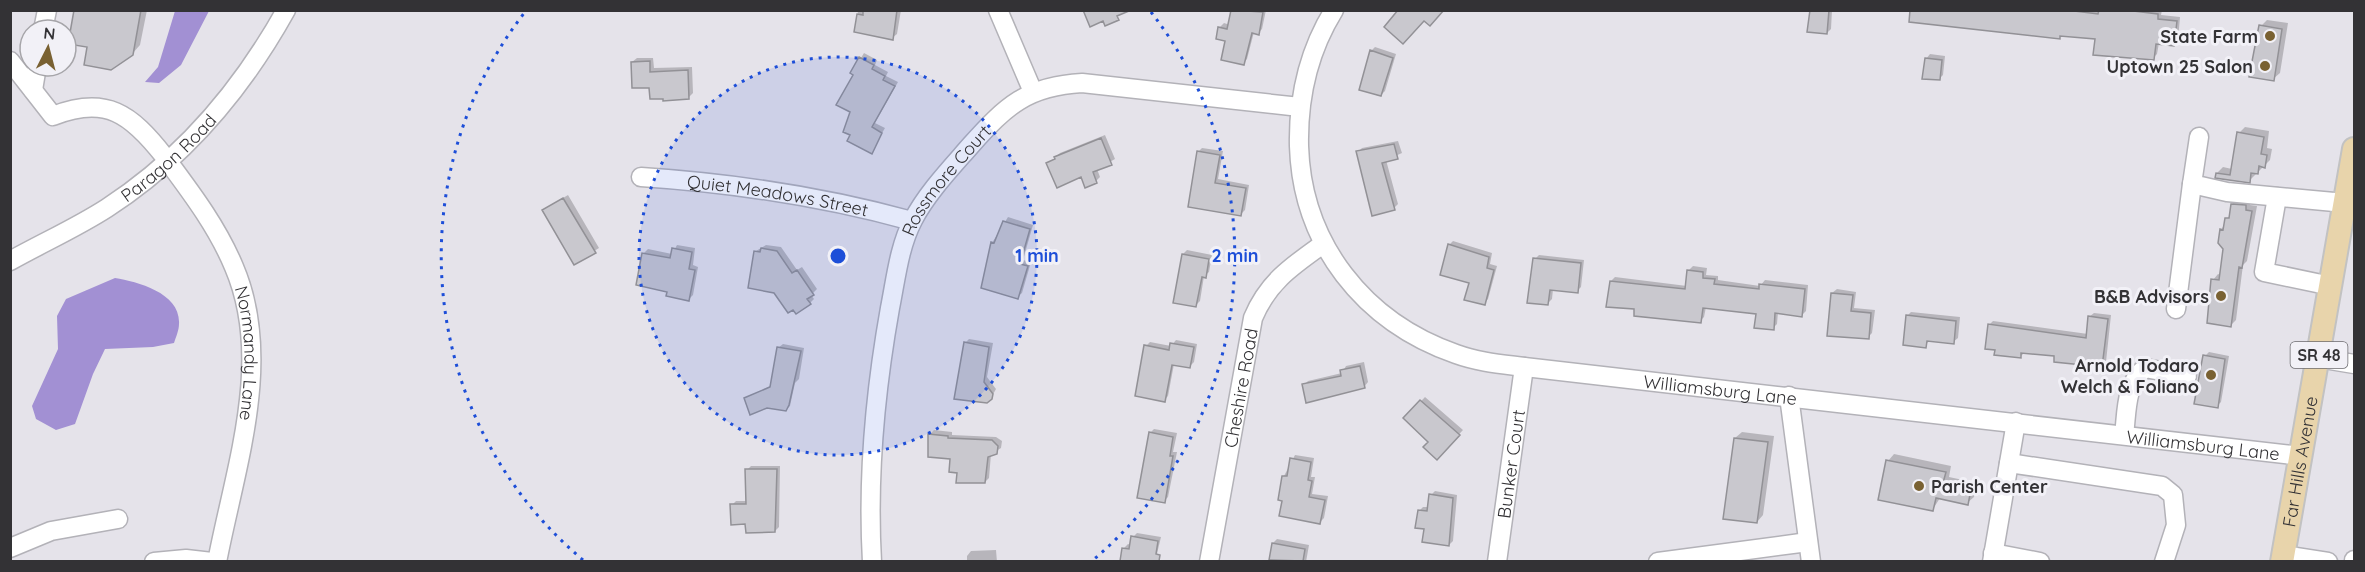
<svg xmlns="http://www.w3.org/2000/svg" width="2365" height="572" viewBox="0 0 2365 572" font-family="Quicksand,sans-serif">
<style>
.water{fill:#a290d3}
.shadow{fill:#0003}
.building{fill:#c9c8ce;stroke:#929196;stroke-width:1.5}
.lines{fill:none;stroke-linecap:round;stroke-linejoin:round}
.minor-casing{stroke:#b3b2b8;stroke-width:21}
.major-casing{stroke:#c2c2c2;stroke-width:26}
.minor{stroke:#fff;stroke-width:18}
.major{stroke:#e8d4ab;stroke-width:22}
.ring{fill:none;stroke:#1d4ed8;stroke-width:3;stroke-dasharray:3 6}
.poi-dot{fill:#796132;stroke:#f2f1f7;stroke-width:2}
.labels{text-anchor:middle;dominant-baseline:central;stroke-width:6;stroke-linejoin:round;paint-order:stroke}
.shield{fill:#f2f1f7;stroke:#6c6b6f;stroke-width:1.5}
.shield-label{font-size:16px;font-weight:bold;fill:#333235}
.poi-label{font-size:18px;font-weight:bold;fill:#333235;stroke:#f2f1f7;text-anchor:end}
.street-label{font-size:18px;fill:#333235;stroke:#f2f1f7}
.centre{fill:#1d4ed8;stroke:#f2f1f7;stroke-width:3}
.ring-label{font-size:18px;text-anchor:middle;font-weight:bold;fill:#1d4ed8;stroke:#f2f1f7;stroke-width:6;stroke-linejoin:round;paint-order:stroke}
</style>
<rect width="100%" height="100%" fill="#e5e3ea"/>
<path class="water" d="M175,11H209L181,65L159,83L145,82L158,67Z
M115,278C138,282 181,293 179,324C179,330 176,337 174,343L153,347L105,349L93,374L75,424L56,430L36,419L32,406L58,349L57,316L66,299Z"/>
<path class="shadow" d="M75,10H147L140,45L132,54Z
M858,10H901L897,34L892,38L856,31Z
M1232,10H1266L1262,29L1258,33L1254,32L1247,59L1243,63L1227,40L1218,38L1220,27L1224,23L1230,25Z
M1811,10H1832L1831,29L1827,33Z
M1911,10H2162L2161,15L2180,17L2178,40L2174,44L2159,43L2157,54L2153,58L2097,38L2063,34L2059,38Z
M2267,20L2288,23L2280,73L2273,79L2261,26Z
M1375,47L1396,54L1385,91L1381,95L1371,51Z
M864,53L877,60L875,65L888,72L886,76L898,82L875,123L885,128L871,152L852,134L855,74L852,73Z
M1930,54L1945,56L1943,75L1939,79L1926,59Z
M637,58H653L654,68L692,67L693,93L689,97L651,86L632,62Z
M2245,127L2269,131L2267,148L2272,149L2270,160L2249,181L2217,173L2223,167L2232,169L2239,133Z
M1105,135L1115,159L1097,169L1100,177L1096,181L1048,164L1060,153Z
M1398,141L1402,153L1386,160L1398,204L1394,208L1358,152L1362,148Z
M1202,148L1223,151L1218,179L1249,185L1245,210L1241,214L1190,205L1198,152Z
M568,195L599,248L575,263L543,210Z
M2238,199L2251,200L2250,205L2257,206L2247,261L2243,265L2236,320L2231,325L2213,280L2218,274L2221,275L2225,249L2221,230L2231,214L2232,204Z
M1008,217L1033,225L1023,260L1031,262L1022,293L1017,297L992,243Z
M1453,241L1492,253L1490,264L1497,266L1488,299L1484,303L1449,245Z
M677,245L695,248L693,265L698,267L693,295L689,299L668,290L644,253L648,249L672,254Z
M766,245L781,247L797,270L802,267L817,289L811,295L814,299L810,303L756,251Z
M1187,250L1212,255L1209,272L1204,276L1200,301L1196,305L1183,254Z
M1539,255L1584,260L1581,287L1577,291L1553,289L1552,299L1548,303L1535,259Z
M1693,266L1707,268L1706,275L1718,276V280L1760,286L1765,280L1808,285L1806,311L1802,315L1778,312L1777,324L1773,328L1757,312L1706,307L1704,317L1700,321L1636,308L1611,281L1615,277L1687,286L1689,270Z
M1837,289L1856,292L1854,308L1875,310L1872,333L1868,337L1832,293Z
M1911,312L1960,317L1958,338L1953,342L1930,339L1925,346L1907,316Z
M2094,313L2111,315L2106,362L2102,366L2056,355L2025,352L2020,357L1996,349L1989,325L1993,321L2088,334L2089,317Z
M969,339L993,343L987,377L996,389L991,398L965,343Z
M1176,340L1197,344L1194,362L1190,366L1174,364L1168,396L1164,400L1146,346L1150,342L1171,346Z
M783,344L804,348L799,379L795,383L790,406L786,410L746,398L772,385L778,348Z
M2209,352L2229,356L2221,402L2217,406L2205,356Z
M1364,362L1368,382L1364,387L1307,401L1304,385L1308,381L1342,373L1346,366Z
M1425,397L1463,430L1437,458L1430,442L1405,418Z
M1154,429L1177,433L1173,452H1177L1168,497L1164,501L1150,433Z
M934,430L952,432V435L996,437L1002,441L1001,448L991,454L989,478L985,482L959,472L952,458L930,434Z
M1742,432L1774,436L1763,515L1757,522L1735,438Z
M1894,454L1951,466L1949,477L1977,483L1974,497L1967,503L1940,498L1933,509L1888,461Z
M1295,455L1314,458L1311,477H1315L1312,494L1328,496L1324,518L1320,522L1284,500V476Z
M751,466H780L779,527L775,531L746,523L732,505L736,501H747V470Z
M1435,491L1457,495L1453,541L1449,545L1426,528L1419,511L1423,507H1429L1431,495Z
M1137,533L1161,537L1155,562H1121L1123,549L1128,544L1131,545L1133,537Z
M1277,539L1309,545L1306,562H1270L1273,543Z
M996,550L997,562H967V556L971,551Z"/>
<path class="building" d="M74,10H141L133,55L111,70L84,65L87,47L68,44Z
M863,10H897L893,40L854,32L857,14L863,15Z
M1083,10H1129V11L1117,16L1119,20L1105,26L1103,21L1090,27Z
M1231,10L1263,12L1259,35L1252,33L1244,65L1221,60L1225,41L1216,39L1218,27L1227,29Z
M1398,10H1444L1430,26L1424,21L1403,44L1384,27Z
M1810,10H1829L1827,34L1807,32Z
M1910,10H2066L2098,14L2099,10H2125L2158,14V19L2177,21L2174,46L2156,44L2154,60L2093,55L2095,39L2060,36V39L1909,22Z
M2259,25L2282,29L2274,81L2249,77Z
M1370,50L1393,58L1381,96L1359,90Z
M859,57L874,65L872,69L885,76L883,80L895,86L872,127L882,133L872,154L847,141L850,135L843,132L850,112L836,105L853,75L850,73Z
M1925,58L1942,60L1940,80L1922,79Z
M650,61V72L688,70L689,99L663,101V99H650L649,88H632L631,62Z
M2237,132L2264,137L2261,154L2267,155L2265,168L2259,166L2258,174L2251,173L2250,183L2215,178L2216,173L2230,175Z
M1101,138L1112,165L1093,172L1097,183L1085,188L1081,177L1057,188L1046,163L1055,159L1054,157Z
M1394,144L1398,159L1382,163L1395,210L1372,216L1356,151Z
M1197,151L1220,155L1215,183L1246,188L1241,216L1188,207Z
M563,198L596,253L574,265L542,210Z
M2231,204L2246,205V210L2252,211L2242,268L2239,267L2231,327L2207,323L2211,279L2219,280L2223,249L2218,243L2220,229L2223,230L2225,218H2229Z
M1003,221L1030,229L1020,264L1028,266L1018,299L981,288L991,242L994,243Z
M1448,244L1489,257L1487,268L1494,270L1485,305L1464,300L1469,283L1440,275Z
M672,248L692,252L689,269L695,270L689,301L666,296L667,292L636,285L642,253L670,258Z
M761,248L777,251L792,273L797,270L814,295L807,299L811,304L796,314L793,310L788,313L774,293L748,288L754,251L760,252Z
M1182,254L1209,259L1206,278L1202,277L1196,307L1173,303Z
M1533,258L1581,263L1578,293L1550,290L1548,305L1527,303Z
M1687,270L1703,272V278L1715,279L1714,284L1759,289V284L1805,289L1802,317L1775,313L1774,330L1754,328L1756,314L1703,308L1701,323L1634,316V309L1606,307L1610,281L1685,289Z
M1831,293L1853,295L1851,311L1871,313L1869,339L1827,336Z
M1906,315L1956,321L1954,344L1927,341L1926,348L1903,345Z
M2088,316L2108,319L2102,367L2054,362V356L2021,353V358L1994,355L1995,350L1985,349L1988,324L2086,338Z
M964,342L989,347L984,382L993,394L992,399L987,403L954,399Z
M1170,343L1194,347L1190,368L1172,365L1165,402L1135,396L1144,345L1169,350Z
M777,347L801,351L789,405L786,411L767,408L750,415L744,398L770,387Z
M2203,355L2225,359L2218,408L2194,404Z
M1360,366L1365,388L1306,403L1302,384L1341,376L1340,370Z
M1420,400L1460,435L1437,460L1423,447L1428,442L1403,418Z
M1149,432L1173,437L1170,456H1173L1165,503L1137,498Z
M928,434L948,436V438L992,440L998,446L997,454L988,457L985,483H956L957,473L949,472L950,459L928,457Z
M1734,438L1768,442L1757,523L1723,519Z
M1290,458L1311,462L1308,480L1312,481L1309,497L1325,500L1320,524L1279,516L1282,501L1278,500L1282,476H1287Z
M1886,460L1946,472L1943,483L1971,489L1968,505L1936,498L1933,511L1878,500Z
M745,469H777L775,532L746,533L745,524L731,525L730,504H746Z
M1429,494L1453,498L1449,546L1422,542L1424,529L1415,528L1418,510L1427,511Z
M1131,536L1158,541L1156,554L1160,555L1159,561H1120L1122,548L1129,549Z
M1272,543L1305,549L1303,561L1269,560Z"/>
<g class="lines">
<defs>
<g id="minor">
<path d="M998,10L1033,92"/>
<path id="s1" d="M1334,10C1308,52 1298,98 1299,146C1302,244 1364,322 1456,354C1478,362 1501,364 1524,367L2301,456"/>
<path d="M43,30L47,10"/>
<path id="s2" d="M10,61L53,116C106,95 131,114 164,156C190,191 217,226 234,267C274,360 235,468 217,562"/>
<path d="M33,90L37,66"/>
<path d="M2199,137L2192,184L2227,192L2345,203"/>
<path id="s3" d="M641,177C732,183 825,197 912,221"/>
<path d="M2277,197L2264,272L2331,286"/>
<path id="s4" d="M10,261C42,243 76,228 107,208C184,158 241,91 286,10"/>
<path d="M2176,309L2192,184"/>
<path d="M2318,358L2354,364"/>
<path d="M1789,396L1811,562"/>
<path d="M2124,435C2127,412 2125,384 2145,368L2187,376"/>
<path d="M2009,463L2162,486L2173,495L2176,525L2164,562"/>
<path d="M10,548L51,531L118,519"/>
<path d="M1993,553L2040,562"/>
<path d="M2283,555L2328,562"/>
<path d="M154,562L186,559L212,562"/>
<path id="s5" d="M872,562C867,476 875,392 890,308C896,278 899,247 913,220C927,193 951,168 971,145C1006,106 1027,86 1082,83L1300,107"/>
<path id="s6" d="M1209,562L1253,318C1268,282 1292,266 1323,244"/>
<path id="s7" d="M1497,562L1524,367"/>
<path d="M1658,562L1808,542"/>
<path d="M1992,562L2016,422"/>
<path d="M2354,562V560"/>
</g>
<g id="major">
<path id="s8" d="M2282,562L2354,149"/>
</g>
</defs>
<use href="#minor" class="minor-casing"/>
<use href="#major" class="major-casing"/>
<use href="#minor" class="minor"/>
<use href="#major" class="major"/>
</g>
<circle cx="838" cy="256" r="199" fill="#1d4ed8" fill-opacity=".12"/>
<g class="ring">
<circle cx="838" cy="256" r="199"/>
<path d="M583 560A397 397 0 0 1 525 12M1151 12A397 397 0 0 1 1093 560"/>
</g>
<g class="poi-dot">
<circle cx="2270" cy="36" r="6"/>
<circle cx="2265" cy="66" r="6"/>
<circle cx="2221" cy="296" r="6"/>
<circle cx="2211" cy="375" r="6"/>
<circle cx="1919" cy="486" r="6"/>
</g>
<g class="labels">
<rect class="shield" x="2290.5" y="342" width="57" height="26" rx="4.5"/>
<g class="shield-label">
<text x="2319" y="355">SR 48</text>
</g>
<g class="poi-label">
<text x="2258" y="36">State Farm</text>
<text x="2253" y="66">Uptown 25 Salon</text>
<text x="2209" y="296">B&amp;B Advisors</text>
<text x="2199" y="365">Arnold Todaro<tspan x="2199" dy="21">Welch &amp; Foliano</tspan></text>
<text x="1931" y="486" text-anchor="start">Parish Center</text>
</g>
<g class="street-label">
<text stroke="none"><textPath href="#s4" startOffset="190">Paragon Road</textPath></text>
<text stroke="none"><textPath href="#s5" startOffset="398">Rossmore Court</textPath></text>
<text stroke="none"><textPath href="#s3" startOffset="138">Quiet Meadows Street</textPath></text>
<text stroke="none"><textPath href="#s2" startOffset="420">Normandy Lane</textPath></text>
<text stroke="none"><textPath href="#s6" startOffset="177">Cheshire Road</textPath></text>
<text stroke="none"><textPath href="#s1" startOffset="687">Williamsburg Lane</textPath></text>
<text stroke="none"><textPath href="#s1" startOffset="1173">Williamsburg Lane</textPath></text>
<text stroke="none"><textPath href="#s8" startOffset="102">Far Hills Avenue</textPath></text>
<text stroke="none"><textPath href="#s7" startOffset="99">Bunker Court</textPath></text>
</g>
</g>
<circle cx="838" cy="256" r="9" class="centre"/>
<g class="ring-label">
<text x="1037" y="262">1 min</text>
<text x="1235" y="262">2 min</text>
</g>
<rect width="2365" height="572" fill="none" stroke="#333235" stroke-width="24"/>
<g transform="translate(48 48) rotate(6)"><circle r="28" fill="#f2f1f7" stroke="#a6a5a9" stroke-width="1.5"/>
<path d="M0-4.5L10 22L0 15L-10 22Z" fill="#796132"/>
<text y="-9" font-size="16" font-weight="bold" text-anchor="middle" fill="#333235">N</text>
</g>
</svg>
